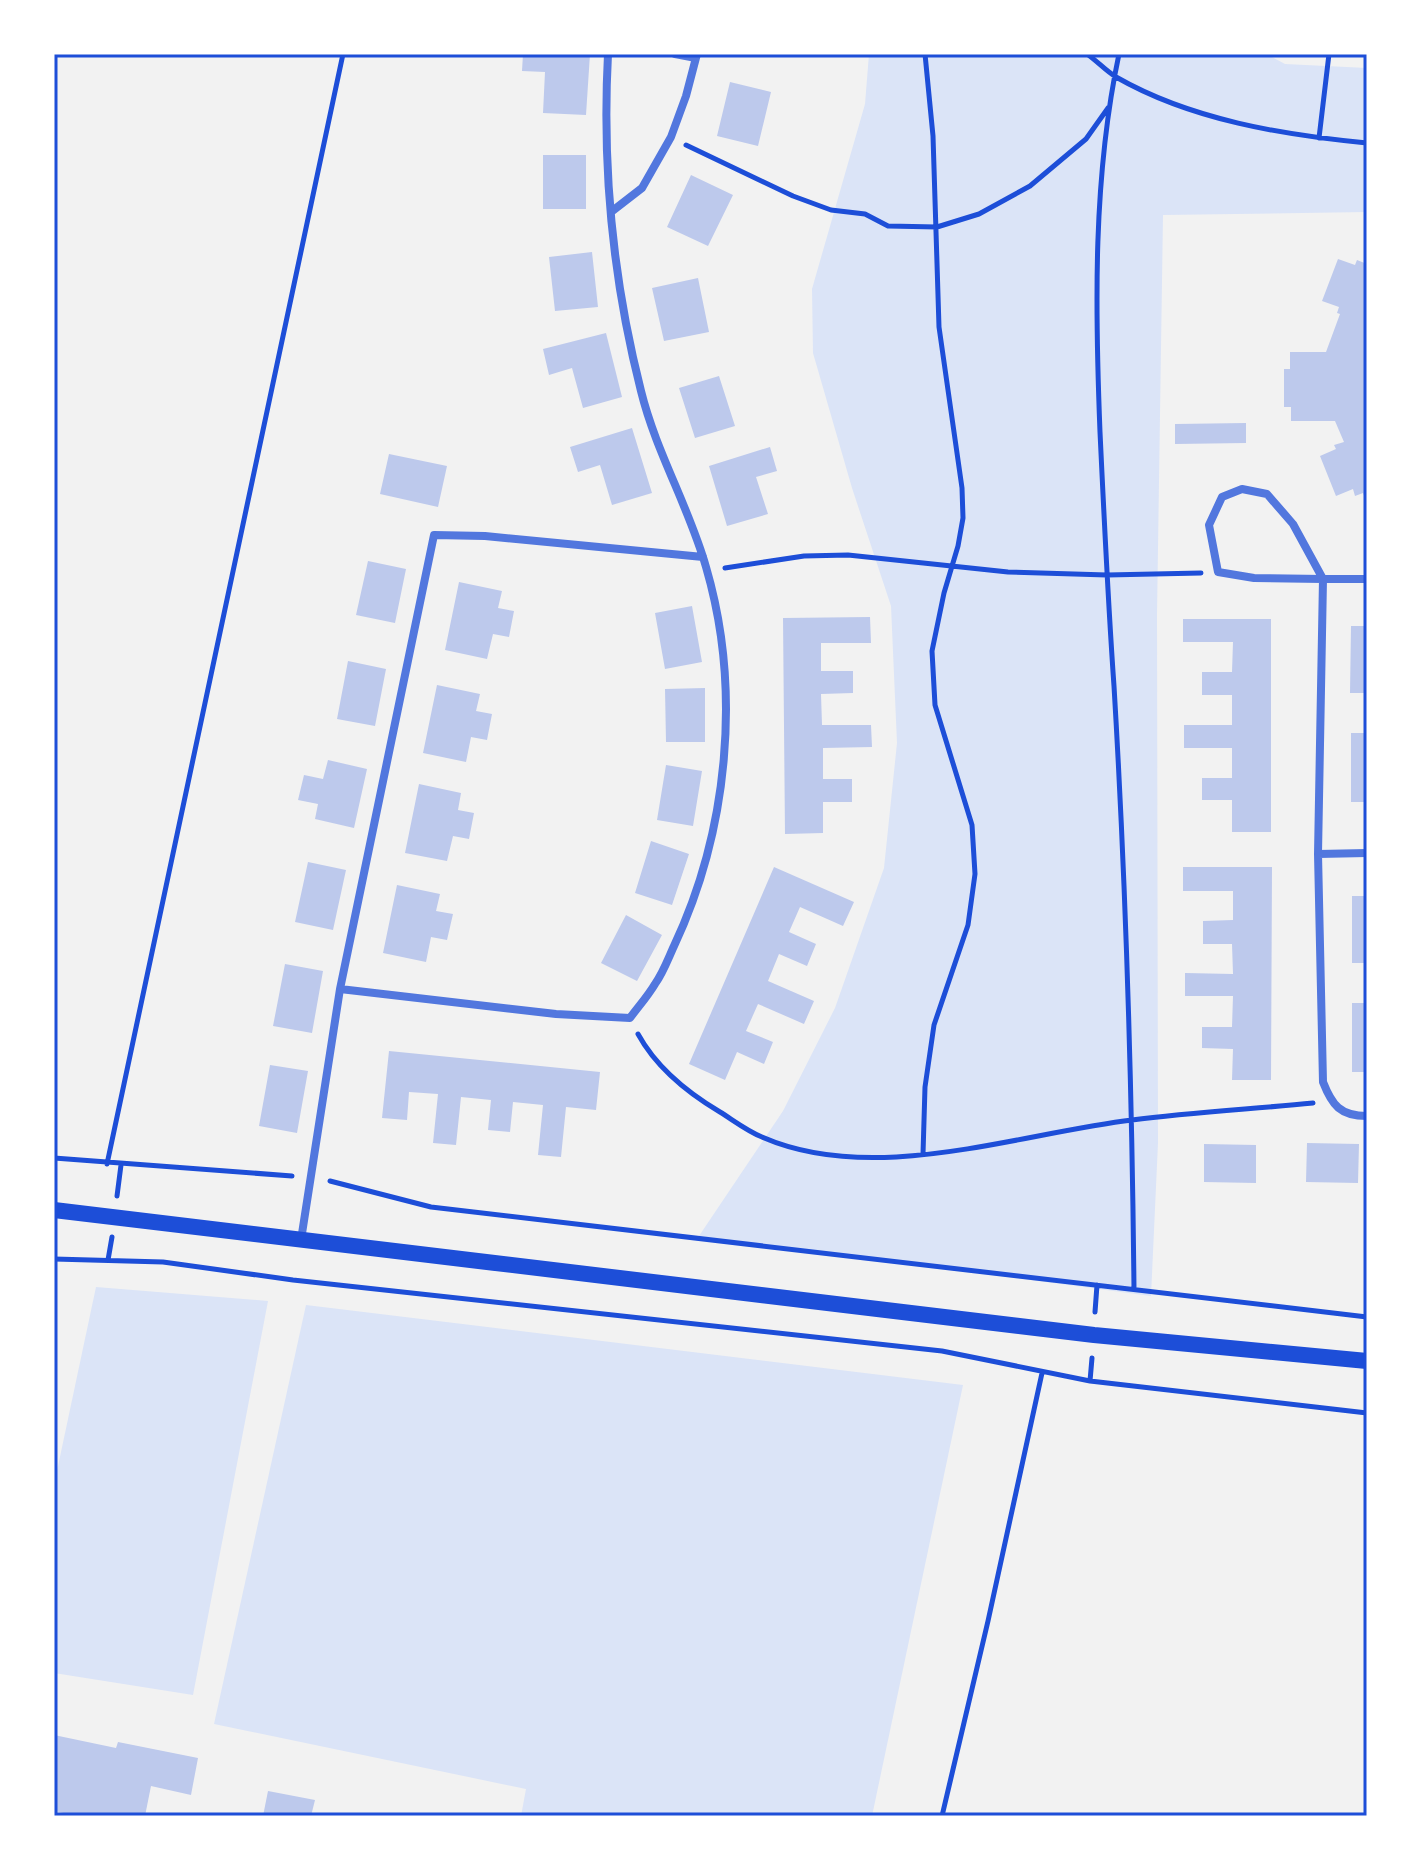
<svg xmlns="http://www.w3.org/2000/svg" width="1421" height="1870" viewBox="0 0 1421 1870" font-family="'Source Serif 4',serif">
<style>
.green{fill:#dbe4f7}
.building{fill:#bdc9ec}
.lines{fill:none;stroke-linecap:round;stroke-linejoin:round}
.path{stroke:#1d4ed8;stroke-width:5}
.minor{stroke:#5277de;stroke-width:8}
.secondary{stroke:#1d4ed8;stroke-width:16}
.neatline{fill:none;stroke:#1d4ed8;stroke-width:3}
</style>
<rect width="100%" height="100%" fill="#f2f2f2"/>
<path class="green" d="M869,54H1266L1285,64L1367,68V212L1163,215L1157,615L1158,1143L1151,1296L699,1236L783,1111L835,1008L884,868L897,743L891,606L852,488L813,353L812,289L865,104Z
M96,1287L268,1301L193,1695L54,1673V1485Z
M306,1305L963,1385L872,1816H521L526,1789L214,1724Z"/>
<path class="building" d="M523,54H590L586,115L543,113L545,72L522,71Z
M730,82L771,92L758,146L717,136Z
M543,155H586V209H543Z
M691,175L733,195L708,246L667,227Z
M592,252L598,307L555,311L549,257Z
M1338,259L1355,265L1357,260L1367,264V504L1363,493L1355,496L1353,489L1336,496L1320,456L1336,449L1334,445L1344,442L1335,421H1291V407H1284V369H1290V352H1326L1340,314L1337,313L1339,307L1322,301Z
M698,278L709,332L664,341L652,288Z
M606,333L622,397L583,408L572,368L549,375L543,349Z
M719,376L735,426L695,438L679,388Z
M1246,423V443L1175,444V424Z
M632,428L652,493L612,505L600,465L578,472L570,447Z
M770,447L777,471L756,477L768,514L727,526L709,466Z
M389,454L447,466L438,507L380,494Z
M368,561L406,569L395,623L356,615Z
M459,582L502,591L498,608L514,611L509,637L493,634L487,659L445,650Z
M692,606L702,662L665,669L655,613Z
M870,617L871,643H821V671H853V693L821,694L822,725H871L872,747L823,748V779H852V802H823V833L785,834L783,618Z
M1183,619H1271V832H1232V800H1202V778H1232V748H1184V725H1232V695H1202V672H1232L1233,642H1183Z
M1351,626H1367V693H1350Z
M348,661L386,669L375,726L337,719Z
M437,685L480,694L476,711L492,714L487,740L471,737L466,762L423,753Z
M705,688V742H666L665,689Z
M1351,733H1367V802H1351Z
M328,760L367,769L354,828L315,819L318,804L298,800L304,775L323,779Z
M666,765L702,771L693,826L657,820Z
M419,784L461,793L458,810L474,813L469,839L453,836L447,861L405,853Z
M651,841L689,854L672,905L635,893Z
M308,862L346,870L333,930L295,922Z
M774,867L854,902L843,926L800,907L789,932L816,944L807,966L779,954L768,981L814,1001L804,1024L758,1004L746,1031L773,1042L764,1064L737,1052L725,1080L689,1064Z
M1183,867H1272L1271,1080H1232L1233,1049L1202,1048V1027H1232L1233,996H1185V973L1233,974L1232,944H1203V921L1233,920V891H1183Z
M397,885L440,894L436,911L453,914L447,940L431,937L426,962L383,953Z
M1352,896H1367V963H1352Z
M626,915L662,935L637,981L601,963Z
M285,964L323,971L312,1033L273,1026Z
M1352,1003H1367V1072H1352Z
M389,1051L600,1072L596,1110L566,1107L561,1157L538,1155L543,1105L513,1102L510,1132L488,1130L491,1100L461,1097L456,1145L433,1143L438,1094L409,1092L407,1120L382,1118Z
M270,1065L308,1071L297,1133L259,1126Z
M1307,1143L1359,1144L1358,1183L1306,1182Z
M1204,1144L1256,1145V1183L1204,1182Z
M54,1735L116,1748L118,1742L198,1758L191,1795L151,1786L145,1816H78L54,1811Z
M268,1791L315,1800L311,1816H263Z"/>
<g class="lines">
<path class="path" d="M1087,54C1097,61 1106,71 1116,77C1191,120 1283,135 1367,143
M1119,54C1093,177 1095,306 1100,432C1104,517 1108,602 1114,686C1126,887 1132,1088 1134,1289
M1319,138L1329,54
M686,145L793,196L831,210L865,214L888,226L937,227L979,214L1030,186L1086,139L1108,108
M725,568L804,556L848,555L1008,572L1107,575L1201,573
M638,1034C656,1067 688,1093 720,1112C733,1120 747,1131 762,1137C874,1186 1016,1134 1132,1120C1192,1112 1253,1109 1313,1103
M923,1154L925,1087L934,1025L968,925L975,874L972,825L935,705L932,651L944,593L958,546L963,518L962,488L939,327L933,136L925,54
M54,1158L292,1176
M107,1164L343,54
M330,1181L431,1207L1367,1317
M117,1196L121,1165
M54,1259L163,1262L293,1280L942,1351L1090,1381L1367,1413
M108,1260L112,1237
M1095,1312L1097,1285
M1090,1381L1092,1358
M942,1816L988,1621L1042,1373"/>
<path class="minor" d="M675,54L696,58
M611,212L642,188L671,137L686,96L697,54
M1242,489L1267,494L1293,524L1323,579L1254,578L1218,572L1209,525L1222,497Z
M1367,579H1323L1318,854L1323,1082C1332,1105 1340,1116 1367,1116
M1318,854L1367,853
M340,989L556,1014L630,1018C638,1007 648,996 655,984C663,973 668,959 674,946C728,831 742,690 706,567C689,507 656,452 641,391C613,281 602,167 608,54
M301,1240L340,989L434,535L485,536L703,557"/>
<path class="secondary" d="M54,1210L1094,1335L1367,1361"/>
</g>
<rect width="1421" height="1870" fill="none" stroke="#ffffff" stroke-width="112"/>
<rect x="56" y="56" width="1309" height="1758" class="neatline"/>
</svg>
